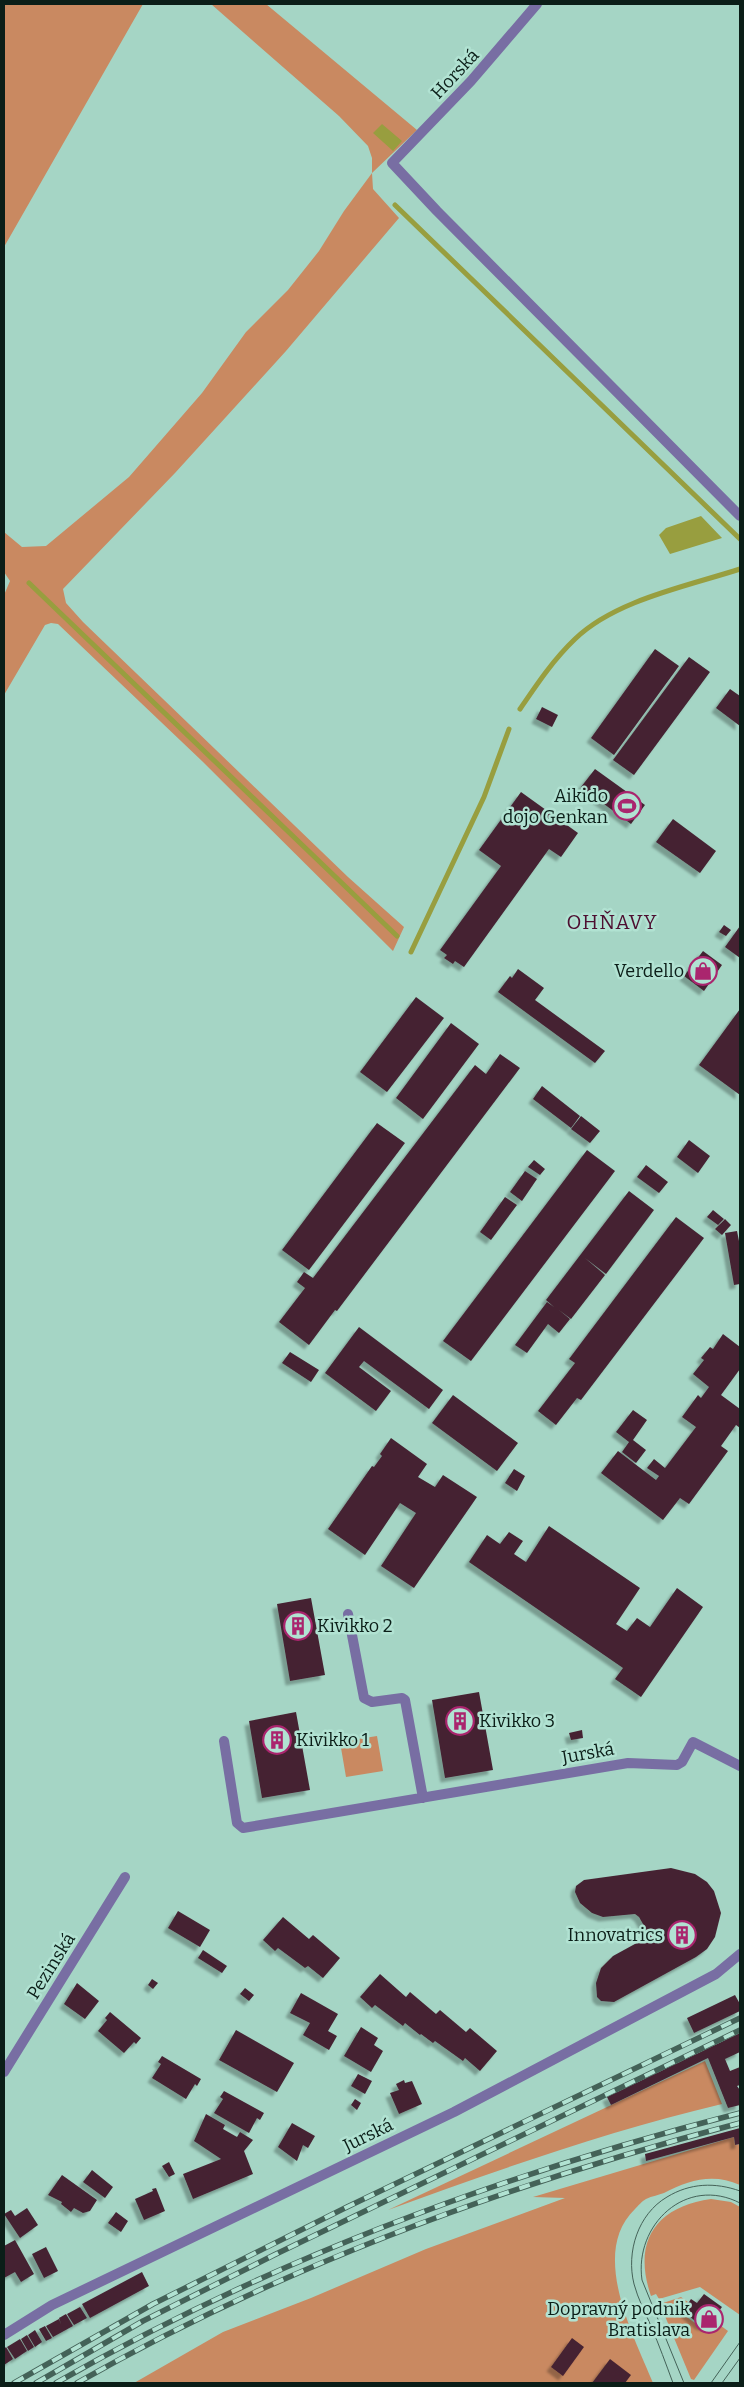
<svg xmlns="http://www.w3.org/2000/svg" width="744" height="2387" viewBox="0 0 744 2387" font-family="Bitter,serif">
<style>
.green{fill:#c98961}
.water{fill:#989e3f}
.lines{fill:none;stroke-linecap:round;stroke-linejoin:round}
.stream{stroke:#989e3f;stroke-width:5}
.building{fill:#452332;filter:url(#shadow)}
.minor{stroke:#786ea3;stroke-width:10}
.tram{stroke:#446258;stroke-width:1}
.rail-casing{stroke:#446258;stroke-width:5.5}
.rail{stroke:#b1e2d2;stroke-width:4;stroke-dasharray:11;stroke-linecap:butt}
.labels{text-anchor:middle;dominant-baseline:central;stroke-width:5;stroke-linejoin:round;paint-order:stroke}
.street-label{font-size:18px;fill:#0b1e18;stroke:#b1e2d2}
.poi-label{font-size:18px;fill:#0b1e18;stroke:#b1e2d2;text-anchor:end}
.quarter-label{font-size:20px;letter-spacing:1px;fill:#4d0e30;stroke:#b1e2d2}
</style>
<defs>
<filter id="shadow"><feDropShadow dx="-4.5" dy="4.5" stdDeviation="1" flood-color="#0004"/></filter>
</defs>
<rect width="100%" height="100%" fill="#a5d5c5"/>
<path class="green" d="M4,4H143L4,247Z
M211,4H266L417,130L372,173L373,189L399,218L286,351L175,473L63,589L66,603L83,622L348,877L404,927L393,951L202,761L58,624L51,623L45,625L4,695V595L10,581L4,572V532L22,547L46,546L129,477L202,393L246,332L288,290L319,251L344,211L372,173V158L368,146L339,116Z
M377,1736L383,1771L346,1777L340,1742Z
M705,2061L722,2104C608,2131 498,2170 388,2210Z
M734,2137L735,2145L740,2144V2185C713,2173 689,2180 664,2193C659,2195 652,2196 646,2199C642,2201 638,2206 635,2209C589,2253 634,2336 653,2383H134L223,2332L311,2298L426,2249L565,2198L533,2197Z
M711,2199L731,2202L740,2207V2315L700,2287L659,2299L656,2294L651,2296C632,2241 656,2207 711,2199Z
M681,2297L688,2302L680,2312L699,2326L708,2329L717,2323L728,2331L694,2380L691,2379L660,2304Z"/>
<path class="water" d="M382,124L402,141L393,151L373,133Z
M701,516L722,538L670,554L659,535L666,528Z"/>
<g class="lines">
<path class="stream" d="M395,205L740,539
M29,583L397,936
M520,709C537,684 553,660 575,639C615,600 688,586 740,569
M411,952L484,797L509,729"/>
</g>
<path class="building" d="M655,649L679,666L614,755L591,738Z
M689,657L710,672L634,775L613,760Z
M730,689L740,696V726L716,708Z
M542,707L558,715L552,727L536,719Z
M595,769L645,805L631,824L581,787Z
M521,792L578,833L561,857L549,849L464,967L455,961L453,964L444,958L447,955L440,950L501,866L479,850Z
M673,819L716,851L700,873L656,842Z
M724,925L731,930L726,936L719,932Z
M740,926V958L725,947Z
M703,951L722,965L704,991L684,976Z
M518,969L544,988L535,1000L605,1051L595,1063L498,992L510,976L512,978Z
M416,997L444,1018L387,1092L360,1072Z
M740,1009V1095L699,1065Z
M451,1023L479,1044L423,1119L396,1098Z
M500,1054L520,1068L337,1311L335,1310L309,1345L279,1322L305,1288L297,1282L304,1272L313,1278L475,1065L486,1074Z
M542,1086L580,1116L571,1128L533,1099Z
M581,1116L600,1131L590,1143L571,1129Z
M377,1123L405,1143L309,1270L282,1250Z
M689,1140L710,1156L698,1173L677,1157Z
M587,1150L615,1171L471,1361L443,1341Z
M534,1160L545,1169L540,1175L528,1167Z
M646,1165L668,1182L659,1193L637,1177Z
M525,1171L537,1179L522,1201L510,1192Z
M629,1191L654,1210L606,1274L585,1258L605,1275L571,1319L559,1310L570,1319L559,1333L548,1324L527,1353L515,1345L547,1302L554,1307L546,1300Z
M505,1197L517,1205L491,1240L480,1232Z
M713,1210L724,1219L718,1225L707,1217Z
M676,1217L704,1238L581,1400L577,1398L556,1425L538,1411L575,1363L569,1359Z
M725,1219L731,1225L722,1235L715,1229Z
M737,1231L740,1246V1284L734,1285L725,1233Z
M359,1327L443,1390L429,1409L364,1361L359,1367L391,1391L376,1411L325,1373Z
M723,1334L740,1347V1369L721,1395L740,1409V1428L736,1425L721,1446L728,1451L689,1504L680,1498L663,1520L601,1473L618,1451L656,1480L659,1476L647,1468L654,1459L665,1468L696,1427L682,1417L698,1395L701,1398L709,1387L693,1374L704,1360L701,1358L710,1347L713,1349Z
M290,1352L319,1370L311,1382L282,1363Z
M453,1395L518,1443L497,1471L432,1423Z
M633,1410L647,1420L633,1440L646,1450L636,1463L622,1452L629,1442L616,1432Z
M391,1438L427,1464L418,1477L435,1487L443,1475L477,1497L414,1588L381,1566L416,1513L400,1503L365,1555L328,1529L372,1466L374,1467L382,1456L380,1454Z
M514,1469L525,1476L517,1491L505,1483Z
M549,1526L640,1588L616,1624L627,1631L637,1618L650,1627L677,1588L703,1607L641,1697L615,1679L623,1668L469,1562L487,1535L500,1544L509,1532L523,1541L514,1554L526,1562Z
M311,1598L325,1675L290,1681L277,1604Z
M479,1692L493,1770L445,1778L432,1700Z
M296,1712L310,1790L262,1798L249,1721Z
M582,1730L583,1738L571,1740L569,1733Z
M671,1868L695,1874L707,1882L714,1891L721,1913L715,1937L707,1949L696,1957L614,2002L601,2001L597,1997L596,1983L601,1968L613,1956L644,1939L647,1931L639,1917L635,1914L603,1917L592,1913L580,1903L575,1892L576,1886L584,1880Z
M178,1911L210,1930L200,1947L168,1928Z
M283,1917L309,1939L313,1935L340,1958L323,1978L308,1966L305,1968L278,1948L275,1951L263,1940Z
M203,1950L227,1966L222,1973L198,1958Z
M380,1974L406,1997L410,1992L436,2014L440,2010L466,2032L470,2028L497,2051L480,2071L465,2058L463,2061L435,2041L433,2043L421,2034L420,2035L405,2023L403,2026L375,2005L372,2008L360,1997Z
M152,1979L158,1983L153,1989L148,1985Z
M77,1983L99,2001L85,2019L64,2004Z
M245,1988L254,1995L249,2001L240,1994Z
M301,1993L338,2014L328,2031L337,2036L329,2050L303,2035L310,2023L290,2013Z
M735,1995L740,2004V2011L694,2033L687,2018Z
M110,2012L141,2038L136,2044L134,2042L124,2053L98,2031L107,2020L105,2018Z
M361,2027L378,2038L374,2045L383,2051L371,2072L344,2056Z
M236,2030L294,2063L277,2092L219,2060Z
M740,2033V2052L725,2059L730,2071L740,2067V2085L737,2086L740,2090V2105L728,2108L708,2058L611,2105L607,2097Z
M162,2056L201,2079L197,2086L195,2084L186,2099L152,2078L161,2064L158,2062Z
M358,2074L372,2081L365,2094L351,2086Z
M404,2080L405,2083L412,2081L422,2104L399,2114L390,2093L399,2090L396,2084Z
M224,2091L264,2113L260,2120L257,2118L249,2133L214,2113L223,2099L220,2097Z
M355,2099L361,2103L357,2110L351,2105Z
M206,2114L225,2125L223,2129L237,2137L240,2132L253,2140L244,2151L253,2174L193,2199L183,2174L221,2159L194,2141Z
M292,2123L315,2136L308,2148L303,2145L297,2161L278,2147Z
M740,2128V2144L735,2145L734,2137L646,2161L645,2154Z
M169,2162L175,2174L169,2177L162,2166Z
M92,2170L113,2187L105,2198L83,2182Z
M62,2175L97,2200L90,2211L83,2213L74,2208L71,2212L61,2204L62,2202L48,2195Z
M156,2188L165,2211L144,2220L135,2199L153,2191L152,2189Z
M27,2208L38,2225L20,2238L4,2214L11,2210L15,2216Z
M116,2212L128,2221L121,2232L108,2223Z
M15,2240L34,2274L21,2282L15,2272L4,2278V2246Z
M46,2247L58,2271L44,2278L32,2254Z
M142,2272L149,2286L90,2318L82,2304Z
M704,2294L722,2307L716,2315L719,2318L716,2323L708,2327L700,2325L683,2311L691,2299L697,2303Z
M80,2307L87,2318L74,2325L67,2314Z
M66,2314L73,2326L53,2337L46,2326L59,2319L61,2324L59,2318Z
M45,2326L52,2338L46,2341L39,2329Z
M35,2330L42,2342L35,2347L28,2335Z
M27,2335L34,2347L28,2351L21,2339Z
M572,2338L584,2347L563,2376L551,2367Z
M20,2339L27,2351L15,2359L7,2347Z
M6,2347L13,2359L4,2365V2349Z
M610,2359L631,2375L625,2383H592Z"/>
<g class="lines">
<path class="minor" d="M537,4L471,81L392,163L437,211L740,516
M348,1614L364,1698L372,1702L402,1698L405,1700L423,1798
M224,1741L237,1823L243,1828L628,1763L677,1765L682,1762L693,1742L740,1766
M4,2072L125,1877
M4,2335L52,2305L454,2112L716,1974L740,1954"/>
<path class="tram" d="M673,2383C666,2364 659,2345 651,2326C645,2312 638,2299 634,2284C626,2252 638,2214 667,2197C690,2183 715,2182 740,2191
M684,2383L642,2280C634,2225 686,2175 740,2203
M711,2383L740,2342
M722,2383L740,2358"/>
<defs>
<path id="rail" d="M14,2383L153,2304L347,2207L740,2018
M36,2383L143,2321L274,2255L740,2030
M56,2383C270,2260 502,2174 740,2113
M77,2383C284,2265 510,2183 740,2123"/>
</defs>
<use href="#rail" class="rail-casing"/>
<use href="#rail" class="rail"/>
</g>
<defs>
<symbol id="stadium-ring" viewBox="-11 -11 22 22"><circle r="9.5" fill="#b1e2d2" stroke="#aa256e" stroke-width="1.5"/><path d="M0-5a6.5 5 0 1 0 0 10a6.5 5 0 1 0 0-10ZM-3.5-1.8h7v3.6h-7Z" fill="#aa256e"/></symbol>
<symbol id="shop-ring" viewBox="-11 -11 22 22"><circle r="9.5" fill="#b1e2d2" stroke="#aa256e" stroke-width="1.5"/><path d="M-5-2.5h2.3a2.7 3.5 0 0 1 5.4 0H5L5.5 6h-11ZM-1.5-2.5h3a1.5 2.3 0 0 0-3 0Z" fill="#aa256e"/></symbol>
<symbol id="building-ring" viewBox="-11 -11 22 22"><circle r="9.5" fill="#b1e2d2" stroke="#aa256e" stroke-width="1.5"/><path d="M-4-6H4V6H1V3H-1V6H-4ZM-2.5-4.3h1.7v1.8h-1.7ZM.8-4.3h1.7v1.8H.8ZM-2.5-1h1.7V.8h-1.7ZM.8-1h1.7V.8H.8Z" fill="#aa256e"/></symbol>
</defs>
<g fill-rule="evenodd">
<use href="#stadium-ring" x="611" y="790" width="32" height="32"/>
<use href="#shop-ring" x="687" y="955" width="32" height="32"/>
<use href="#building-ring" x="282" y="1610" width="32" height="32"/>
<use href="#building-ring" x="444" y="1705" width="32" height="32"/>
<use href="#building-ring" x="261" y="1724" width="32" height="32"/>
<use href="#building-ring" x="666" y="1919" width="32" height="32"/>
<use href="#shop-ring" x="693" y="2303" width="32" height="32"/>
</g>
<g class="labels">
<g class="street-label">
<text transform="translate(455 74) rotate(-47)">Horská</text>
<text transform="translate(588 1753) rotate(-10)">Jurská</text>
<text transform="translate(51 1966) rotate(-58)">Pezinská</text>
<text transform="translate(368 2135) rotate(-26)">Jurská</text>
</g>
<g class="poi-label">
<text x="608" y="796">Aikido<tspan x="608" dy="21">dojo Genkan</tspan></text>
<text x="684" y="971">Verdello</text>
<text x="317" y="1626" text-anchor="start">Kivikko 2</text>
<text x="479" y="1721" text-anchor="start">Kivikko 3</text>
<text x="296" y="1740" text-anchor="start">Kivikko 1</text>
<text x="663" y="1935">Innovatrics</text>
<text x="690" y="2309">Dopravný podnik<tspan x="690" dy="21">Bratislava</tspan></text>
</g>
<g class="quarter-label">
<text x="612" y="922">OHŇAVY</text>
</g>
</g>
<rect width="744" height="2387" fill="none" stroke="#0b1e18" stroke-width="10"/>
</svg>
